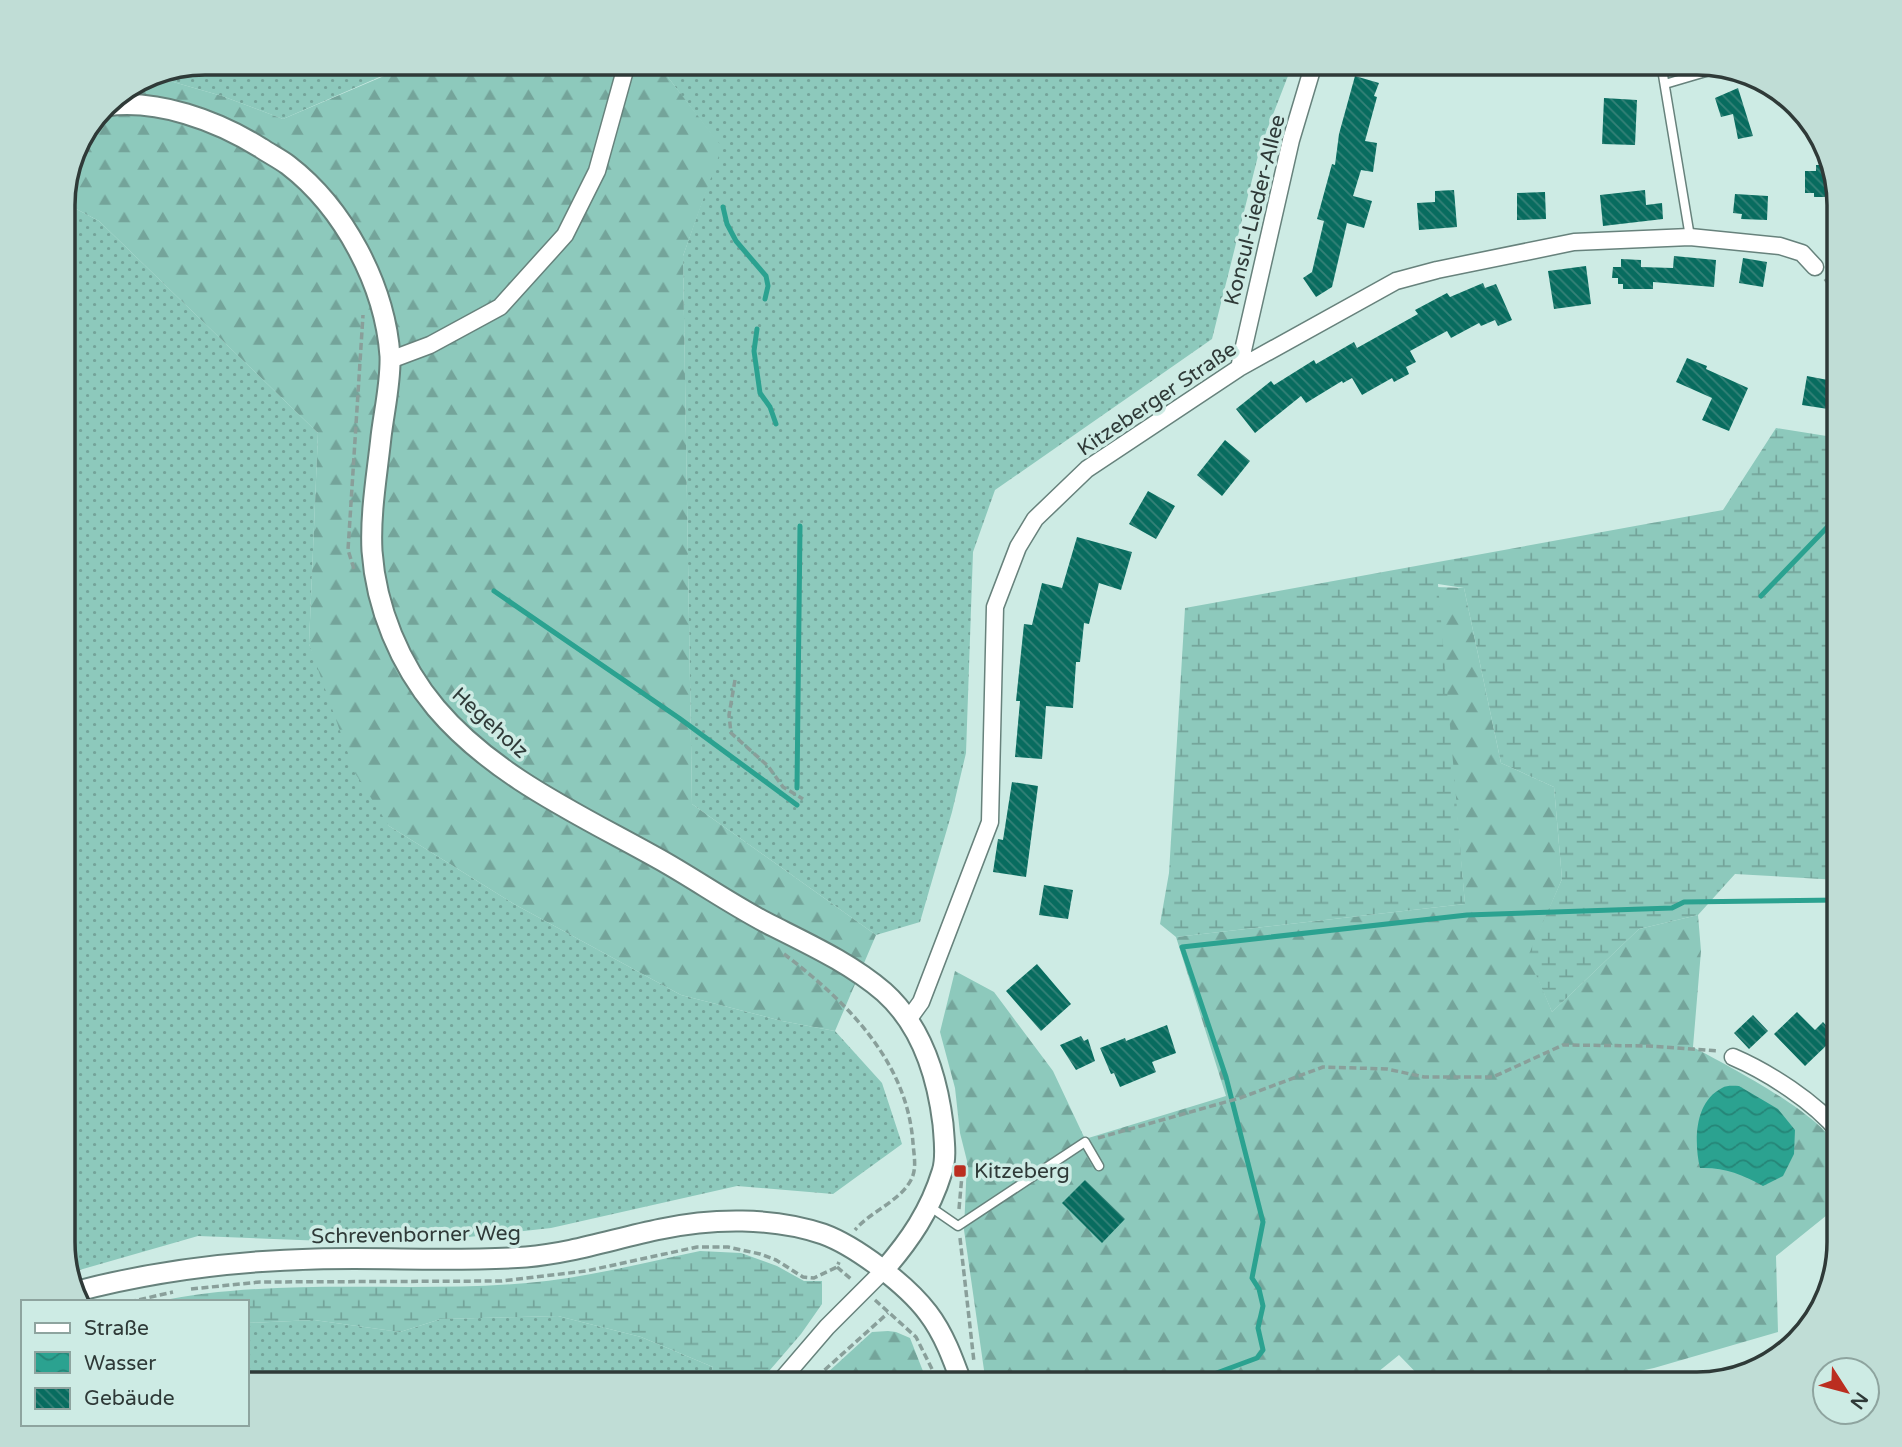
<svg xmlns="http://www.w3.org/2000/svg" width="1902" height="1447" viewBox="0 0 1902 1447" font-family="'Varela Round',sans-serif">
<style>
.grass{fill:url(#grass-dots)}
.forest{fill:url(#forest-firs)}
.wetland{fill:url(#wetland-marsh)}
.water{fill:url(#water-waves)}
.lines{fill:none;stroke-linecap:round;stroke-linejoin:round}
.stream{stroke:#2ba290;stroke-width:5}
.building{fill:url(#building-back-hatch)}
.service-casing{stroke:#67827c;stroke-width:11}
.minor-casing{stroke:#67827c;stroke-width:19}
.tertiary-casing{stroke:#67827c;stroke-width:23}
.path{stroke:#899f9a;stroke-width:3.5;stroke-dasharray:7 3.5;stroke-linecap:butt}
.service{stroke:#fff;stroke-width:8}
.minor{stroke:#fff;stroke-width:16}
.tertiary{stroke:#fff;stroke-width:19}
.poi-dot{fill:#bb2e20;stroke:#cdebe4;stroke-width:2.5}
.labels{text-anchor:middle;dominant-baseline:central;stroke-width:7;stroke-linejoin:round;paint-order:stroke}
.street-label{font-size:21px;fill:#2f3a38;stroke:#cdebe4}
.poi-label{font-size:21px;fill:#2f3a38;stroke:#cdebe4;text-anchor:start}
.rim{fill:none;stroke:#2f3a38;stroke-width:3.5}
</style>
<defs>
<pattern id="grass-dots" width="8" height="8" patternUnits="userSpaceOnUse" patternTransform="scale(1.75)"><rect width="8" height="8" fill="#8dc9bc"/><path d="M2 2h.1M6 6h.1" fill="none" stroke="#74a49a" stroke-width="1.8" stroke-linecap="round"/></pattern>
<pattern id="forest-firs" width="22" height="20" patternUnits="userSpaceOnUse" patternTransform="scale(1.75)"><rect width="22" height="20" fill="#8dc9bc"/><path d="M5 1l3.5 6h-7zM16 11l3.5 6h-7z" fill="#74a49a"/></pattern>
<pattern id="wetland-marsh" width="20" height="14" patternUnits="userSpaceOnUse" patternTransform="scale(1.75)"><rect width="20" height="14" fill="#8dc9bc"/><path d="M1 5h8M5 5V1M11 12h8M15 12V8" fill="none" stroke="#74a49a"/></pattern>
<pattern id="water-waves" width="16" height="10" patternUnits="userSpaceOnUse" patternTransform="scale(1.75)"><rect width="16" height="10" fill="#2ba290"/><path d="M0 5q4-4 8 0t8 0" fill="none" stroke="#258577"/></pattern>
<pattern id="building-back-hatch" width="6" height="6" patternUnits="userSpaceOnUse" patternTransform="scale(1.75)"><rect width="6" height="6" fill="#086c5f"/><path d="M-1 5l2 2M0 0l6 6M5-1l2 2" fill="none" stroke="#368278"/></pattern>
</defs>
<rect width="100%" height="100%" fill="#cdebe4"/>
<path class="grass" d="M205,63H394L391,72L283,119L222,96L149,75Z
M676,63H1293L1260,148L1212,339L995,490L973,552L966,753L952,812L920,922L876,935L692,804L683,256L721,147L667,76Z
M63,202L99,221L318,433L309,644L389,826L514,904L681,995L782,1021L835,1031L882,1083L902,1144L833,1194L737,1186L551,1228L404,1244L198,1236L69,1273L63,1251Z
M558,1316L641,1337L713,1367L707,1384H247V1323L314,1320L400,1332L441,1319Z"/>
<path class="forest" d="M394,63H676L667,76L722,147L683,256L692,804L876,935L835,1031L782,1021L681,995L514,904L389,826L355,773L309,644L318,433L99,221L63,202L78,142L111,98L149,75L222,96L283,119L391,73Z
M1436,587L1464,588L1501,763L1554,787L1562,879L1529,956L1552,1012L1639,929L1698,915L1701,951L1693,1047C1726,1065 1829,1117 1839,1152C1842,1164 1839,1197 1839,1211H1832L1776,1256L1778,1332L1654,1368L1577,1384H1427L1399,1355L1363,1384H986L964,1230L967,1161L960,1133L955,1088L940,1032L955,971L994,992L1053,1071L1085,1139L1226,1096L1176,937L1465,904Z
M888,1331L896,1332L910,1338L928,1384H815L872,1332Z"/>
<path class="wetland" d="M1776,428L1839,438V880L1735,874L1698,915L1639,929L1552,1012L1528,956L1562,879L1554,787L1501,763L1464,588L1438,584L1465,904L1176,937L1160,924L1169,873L1185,608L1723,510Z
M700,1251L741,1253L777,1266L804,1281H822V1304L801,1334L758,1384H707L713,1367L641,1337L558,1316L441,1319L400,1332L314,1320L247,1323V1302H155C277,1276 404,1294 527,1283C586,1278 642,1263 700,1251Z"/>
<path class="water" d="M1739,1086L1778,1109L1795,1130L1794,1154L1783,1176L1763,1186C1742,1174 1723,1167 1700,1168C1694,1142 1694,1102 1722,1088C1727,1085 1734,1086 1739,1086Z"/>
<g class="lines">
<path class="stream" d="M723,207L727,224L736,241L766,276L768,286L765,299
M757,329L754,351L760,393L770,407L776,424
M494,591L679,718L797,805
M1761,596L1839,515
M797,788L800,526
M1187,1384L1257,1358L1263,1350L1258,1328L1263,1306L1259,1289L1252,1278L1263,1222L1226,1077L1182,947L1467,915L1672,908L1684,902L1839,900"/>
</g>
<path class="building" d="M1355,76L1379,83L1374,96L1377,97L1365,141L1377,143L1373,172L1361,170L1353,196L1372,201L1364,228L1347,223L1332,287L1316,297L1303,278L1312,272L1324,221L1317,219L1332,164L1335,165L1339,134Z
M1738,88L1753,136L1738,139L1733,114L1721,117L1715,98Z
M1604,98L1637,100L1635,145L1602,144Z
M1816,165H1830L1837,197H1814V193H1805V171H1816Z
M1454,190L1457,227L1419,230L1417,203L1435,202V191Z
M1645,190L1646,205L1662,203L1663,219L1603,226L1600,195Z
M1545,192L1546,219L1517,220V193Z
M1735,194L1768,196L1767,220L1741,219L1742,214L1733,213Z
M1674,256L1716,260L1714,287L1653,282V289H1623V284H1618V278H1612L1613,267H1621V259L1641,260V267L1673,268Z
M1743,258L1767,262L1763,287L1739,283Z
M1586,266L1591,304L1554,309L1548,271Z
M1483,283L1485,288L1496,284L1512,320L1498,326L1495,320L1481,326L1479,323L1451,338L1447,331L1410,351L1416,362L1406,367L1409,374L1394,382L1392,378L1362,395L1352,378L1343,383L1342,381L1306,403L1301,396L1255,433L1236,409L1271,381L1274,385L1314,360L1316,364L1354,342L1357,348L1418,314L1415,310L1447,293L1450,297Z
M1687,358L1707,366L1706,369L1748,388L1729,431L1702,420L1712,398L1676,382Z
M1807,376L1833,381L1828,409L1802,405Z
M1225,440L1250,461L1222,496L1197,475Z
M1148,491L1175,506L1156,539L1129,524Z
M1077,537L1132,552L1121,590L1099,583L1089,624L1084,623L1080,662H1076L1073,708L1046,706L1042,759L1015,757L1020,701H1016L1024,624L1032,625L1042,583L1062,588Z
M1012,782L1038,786L1026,877L993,872L998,839L1003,840Z
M1044,885L1073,890L1068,919L1039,915Z
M1037,964L1071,1004L1041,1031L1006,991Z
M1797,1012L1815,1030L1823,1022L1833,1033L1826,1040L1829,1043L1805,1066L1774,1034Z
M1753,1015L1768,1031L1749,1049L1734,1033Z
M1167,1025L1176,1053L1152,1062L1156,1072L1120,1087L1114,1073L1111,1074L1100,1048L1125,1038L1126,1041Z
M1081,1036L1084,1041L1088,1039L1095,1061L1076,1070L1060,1045Z
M1085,1180L1125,1219L1102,1243L1062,1203Z"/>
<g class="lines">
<defs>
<path id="service" d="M1661,63L1690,237
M1665,84L1716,69
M929,1206L958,1226L1085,1142L1099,1166"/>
<path id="minor" d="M390,360L430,345L500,307L565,235L597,171L627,63
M1239,368L1291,140L1314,63
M908,1020L921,1002L990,822L995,607L1018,547L1035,519L1087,469L1239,368L1396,281L1437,270L1574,242L1690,237L1780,246L1802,253L1815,267
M1733,1057C1768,1072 1815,1102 1839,1132
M778,1384L827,1327L884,1270"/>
<path id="tertiary" d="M106,106C158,99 216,120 261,148C270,154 280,159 288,165C344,208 385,285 390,356C391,382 384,411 381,437C377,475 370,513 372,551C376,608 400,665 436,708C496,779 587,818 666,863C699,882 731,904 765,922C806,943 849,962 884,992C922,1026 937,1075 943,1124C944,1139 947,1158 942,1172C930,1211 910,1240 884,1270
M74,1292C153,1271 234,1261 315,1259C385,1257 456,1262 526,1257C573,1253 616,1238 661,1229C712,1218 773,1217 823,1234C856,1246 907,1285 928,1313C944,1334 953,1359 962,1384"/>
</defs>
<use href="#service" class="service-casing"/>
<use href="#minor" class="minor-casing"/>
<use href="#tertiary" class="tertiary-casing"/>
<path class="path" d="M1825,279L1839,297
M354,569L348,550L363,315
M735,680L729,715L731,733L768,766L783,787L803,799
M784,954C847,1002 907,1061 913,1143C914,1156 917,1169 911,1180C899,1202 871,1211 855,1230
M1098,1138L1240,1098L1323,1067L1387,1069L1424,1077H1493L1563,1045L1648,1046L1718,1051
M959,1209L962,1175
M960,1238L974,1362
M837,1267L851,1279
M191,1289L260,1282L502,1281L586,1271L697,1247H728L760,1254L776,1260L803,1277L814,1278L837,1267L839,1262
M875,1300L916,1337L933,1371L936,1384
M129,1302L173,1292
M809,1384L888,1313"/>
<use href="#service" class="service"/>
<use href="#minor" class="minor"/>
<use href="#tertiary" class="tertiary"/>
</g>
<rect class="poi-dot" x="953" y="1164" width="14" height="14" rx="3.5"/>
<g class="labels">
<g class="street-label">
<text transform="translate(1255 210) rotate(-76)">Konsul-Lieder-Allee</text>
<text transform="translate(1157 399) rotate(-34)">Kitzeberger Straße</text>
<text transform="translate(490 723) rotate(42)">Hegeholz</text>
<text transform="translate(416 1235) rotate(-1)">Schrevenborner Weg</text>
</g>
<g class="poi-label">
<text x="974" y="1171">Kitzeberg</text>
</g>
</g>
<path d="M0 0H1902V1447H0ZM205 75H1697A130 130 0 0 1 1827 205V1242A130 130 0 0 1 1697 1372H205A130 130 0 0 1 75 1242V205A130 130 0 0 1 205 75Z" fill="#c0ddd6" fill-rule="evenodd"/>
<path class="rim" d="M205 75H1697A130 130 0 0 1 1827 205V1242A130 130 0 0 1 1697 1372H205A130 130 0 0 1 75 1242V205A130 130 0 0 1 205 75Z"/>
<rect x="21" y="1300" width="228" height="126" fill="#cdebe4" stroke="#8ea49f" stroke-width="2"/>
<rect x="35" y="1323" width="35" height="10" fill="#ffffff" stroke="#8ea49f" stroke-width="2"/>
<text x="84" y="1335" font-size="21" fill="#2f3a38">Straße</text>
<rect x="35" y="1352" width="35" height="21" fill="url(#water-waves)" stroke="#8ea49f" stroke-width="2"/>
<text x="84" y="1370" font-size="21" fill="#2f3a38">Wasser</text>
<rect x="35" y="1388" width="35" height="21" fill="url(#building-back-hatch)" stroke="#8ea49f" stroke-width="2"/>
<text x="84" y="1405" font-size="21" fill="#2f3a38">Gebäude</text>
<g transform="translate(1846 1391) rotate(126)"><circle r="33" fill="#cdebe4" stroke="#8ea49f" stroke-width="2"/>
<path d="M0-5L12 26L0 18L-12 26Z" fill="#bb2e20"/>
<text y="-10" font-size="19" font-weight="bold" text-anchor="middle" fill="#2f3a38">N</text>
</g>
</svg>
